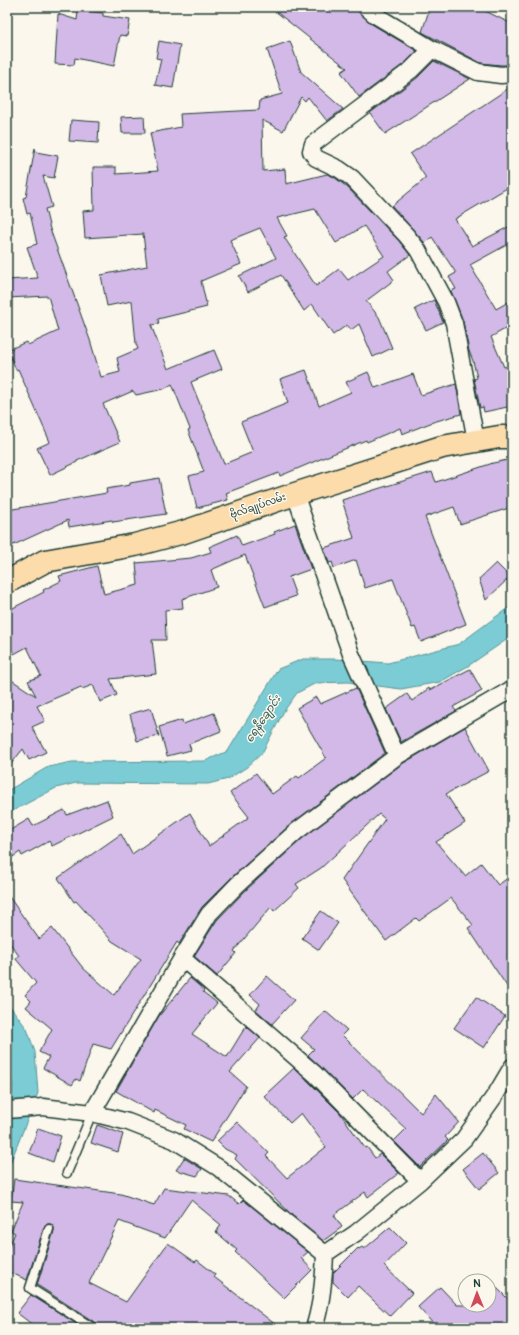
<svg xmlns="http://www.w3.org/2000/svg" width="519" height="1335" viewBox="0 0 519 1335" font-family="Pangolin,'Noto Sans Myanmar',sans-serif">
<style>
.water{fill:#7cccd6;stroke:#579395}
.building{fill:#d3b9e7;stroke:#1f3d34;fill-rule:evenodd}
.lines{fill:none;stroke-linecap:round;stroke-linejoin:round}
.service-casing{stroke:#1f3d34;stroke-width:11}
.minor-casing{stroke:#1f3d34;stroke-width:19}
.primary-casing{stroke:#1f3d34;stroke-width:25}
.service{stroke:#fbf7ec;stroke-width:8}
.minor{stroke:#fbf7ec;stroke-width:16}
.primary{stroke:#fddcac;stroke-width:22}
.labels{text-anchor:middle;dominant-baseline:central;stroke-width:3;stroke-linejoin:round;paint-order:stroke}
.street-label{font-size:10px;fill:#1f3d34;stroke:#fbf7ec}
.water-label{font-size:11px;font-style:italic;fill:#325a54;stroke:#fbf7ec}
</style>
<rect width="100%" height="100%" fill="#fbf7ec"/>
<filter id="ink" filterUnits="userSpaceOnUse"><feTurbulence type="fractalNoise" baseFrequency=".025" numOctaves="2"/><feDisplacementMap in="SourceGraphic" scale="8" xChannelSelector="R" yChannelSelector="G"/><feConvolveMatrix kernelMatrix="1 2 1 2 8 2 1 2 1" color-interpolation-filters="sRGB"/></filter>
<g filter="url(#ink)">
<path class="water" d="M512,605V636L468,666L440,682L401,689L348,682L316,683L297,693L284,711L262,753L247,767L228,779L208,784L76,783L56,788L7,814V791L48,767L72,762L205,761L228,751L278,669L303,659H335L388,663L459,644Z
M7,1002L27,1029L35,1052L38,1093L7,1171V1131L9,1128L13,1086L7,1054Z"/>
<path class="building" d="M270,7H354L370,23L417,51L405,63L359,97L341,72L347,68Z
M430,7H477L512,24V65H501L481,63L422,32Z
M78,10L103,13V16L130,20L127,36L120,35L114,66L75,58L74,65L55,64L58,14L77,20Z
M159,41L180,45L173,88L155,85L161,59L156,58Z
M290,41L301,72L343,109L327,121L308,97L305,101L301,97L283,131L262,120L263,171L285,169L286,184L327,174L334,177L347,187L399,241L410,255L388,271L394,280L366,301L379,317L392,348L373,357L359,324L351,330L347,325L333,335L312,304L304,311L281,275L248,292L239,276L276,258L260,228L230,240L241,264L201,281L207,307L158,319L159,324L151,325L168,369L214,350L222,369L191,382L224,464L253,452L241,422L288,403L280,379L306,370L319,406L351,392L346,382L368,372L375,388L413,374L421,395L456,384L461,414L433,422L402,434L400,428L367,442L366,440L280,476L279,473L226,493L228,500L197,508L189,476L204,472L188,430L190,429L172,384L164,389L136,395L133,391L103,404L120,442L77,461V462L50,475L37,448L50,442L18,369L16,370L8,350L26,342L28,345L58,331L48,296L7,298V280L38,278L27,247L37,244L30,213L27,214L23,198L26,197L35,148L36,152L58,156L54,178L43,176L52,207L45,209L50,229L90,340L101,377L120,372L117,358L138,349L136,344L132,301L107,306L101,275L147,266L143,234L85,238L83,211L94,210L93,167H116V174L158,171L150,133L181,127L180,114L259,110L260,100L282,94L267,49ZM315,209L336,243L364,226L384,256L348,280L339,269L316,286L284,237L287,236L277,218Z
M434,61L470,79L385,134L370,113L417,78Z
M506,84H512V185L455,219L472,246L512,225V242L470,265L496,309L512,300V325L491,337L504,367L509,366L512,380V406L484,412L483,407L480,408L474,379L477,378L473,361L469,351L463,321L451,291L456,289L449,277L456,273L432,237L425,243L392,206L426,178L410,154L509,88Z
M144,116L145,133H122L121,117Z
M71,120L99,122L98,143L69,141Z
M434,300L443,322L426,330L415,309Z
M512,459V507L460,524L454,507L425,517L466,624L421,642L415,627L412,628L393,579L365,588L356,560L334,568L332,562L329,563L324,548L354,538L342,500L432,472L436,482L493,463Z
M159,478L166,514L113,522L112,520L69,527L68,520L7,548V510L107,493L106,489L130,485V483Z
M295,524L311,569L289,577L296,596L265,607L245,555L211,570L217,587L182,599L183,608L165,610L166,640H152L156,674L110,679L117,695L100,702L93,685L82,689L81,687L37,706L45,721L32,727L46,752L29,760L23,749L7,769V677L36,696L28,681L41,676L27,647L14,654L7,641V611L44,592L43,590L61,581L59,576L97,566L104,594L138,585L136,563L191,558L211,552L209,547L237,535L242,546L275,534L274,532Z
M496,563L510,577L486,600L479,579Z
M470,669L482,691L453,707L456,711L401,742L386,709L407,694L412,701L429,688L430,690Z
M356,688L385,753L291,824L232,877L202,907L179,944L177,942L111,1049L93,1044L80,1081L76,1079L72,1085L43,1068L49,1057L39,1052L52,1029L26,1007L31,1001L25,995L36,983L15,958L19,956L7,939V894L39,939L52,928L83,968L114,995L141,959L112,941L76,901L74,902L58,878L121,834L132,854L190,813L209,846L249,817L230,793L256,773L272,794L297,776L299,778L326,758L297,708L316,697L320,704Z
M151,708L159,736L137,741L130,714Z
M214,713L221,731L189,744L191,750L167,756L159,727L182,720L183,724Z
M465,727L489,771L446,794L465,823L436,842L465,876L481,863L498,885L512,875V994L468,928L473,925L451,898L419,921L416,918L386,941L342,880L385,819L379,814L321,868L296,884L299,888L274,911L271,907L234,951L236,953L217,976L194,956L217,920L245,891L303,838L402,764Z
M107,800L113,816L52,846L49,841L22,856L20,852L7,861V832L29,819L33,826L64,810L67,815Z
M321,911L338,923L319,950L302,938Z
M267,976L294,1000L272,1024L256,1010L260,1004L250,995Z
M190,978L204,990L203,992L217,1003L192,1034L227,1057L246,1026L260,1038L230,1072L246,1086L211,1142L184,1129L186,1125L155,1110L154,1113L116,1091L159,1016Z
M476,997L505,1016L484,1048L454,1028Z
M325,1011L347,1030L342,1035L421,1113L436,1094L459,1122L445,1137L448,1140L420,1167L394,1141L406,1129L363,1089L353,1099L308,1055L314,1049L301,1038Z
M294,1068L308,1081L340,1113L365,1148L367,1147L375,1158L380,1154L399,1173L368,1197L365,1192L334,1215L342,1227L323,1241L293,1216L235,1159L237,1155L225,1149L217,1141L237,1122L269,1153L266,1156L287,1178L326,1147L301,1113L290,1123L264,1096Z
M97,1125L123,1134L118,1152L91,1143Z
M38,1128L61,1136L53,1162L29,1153Z
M483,1153L499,1173L479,1189L463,1169Z
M184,1158L202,1169L197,1176L176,1170Z
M14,1179L121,1194L154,1205L164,1188L229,1196L239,1204L243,1200L246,1202L308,1252L301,1258L312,1270L284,1298L235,1252L237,1250L216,1232L221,1225L191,1200L165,1238L119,1221L89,1283L126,1302L168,1243L195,1262L197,1260L215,1274L214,1277L280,1328H98L96,1323L37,1285L54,1231V1227L51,1224H47L44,1227L27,1280L7,1271V1251L15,1233L11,1231L23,1202L11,1201Z
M390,1227L406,1243L384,1266L412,1293L390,1316L358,1286L348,1297L333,1282V1273L358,1248L359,1249L362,1247L364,1249Z
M489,1280L512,1303V1328H437L418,1307L440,1287L457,1305H489Z
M31,1295L83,1328H37L17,1313Z"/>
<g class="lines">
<defs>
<path id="service" d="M67,1173L92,1113
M49,1229L30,1288L93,1328"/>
<path id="minor" d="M366,7L375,15L432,49L478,72L501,75L512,74
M432,49L411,70L313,144L311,151L316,158L339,169L352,178L406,235L418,250L446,302L454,323L476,441
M295,494L351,654L397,756
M182,958L315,1074L420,1181
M7,1110L43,1107L92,1113L128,1122L174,1140L219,1168L325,1254L356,1233L420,1181L464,1139L496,1094L512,1067
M92,1113L182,958L209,914L238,884L297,831L397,756L512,689
M314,1328C322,1304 324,1279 325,1254"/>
<path id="primary" d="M7,582L45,561L135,545L184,532L295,494L442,447L499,437H512"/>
</defs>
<use href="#service" class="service-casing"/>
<use href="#minor" class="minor-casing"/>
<use href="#primary" class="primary-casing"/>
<use href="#service" class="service"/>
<use href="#minor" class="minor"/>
<use href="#primary" class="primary"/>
</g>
</g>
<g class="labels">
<g class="street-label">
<text transform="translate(258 506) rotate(-19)">ဗိုလ်‌ချုပ်‌လမ်း</text>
</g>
<g class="water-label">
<text transform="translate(263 719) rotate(-56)">ရေနီချောင်း</text>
</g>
</g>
<rect width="519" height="1335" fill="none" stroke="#fbf7ec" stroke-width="24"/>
<rect x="12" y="12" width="495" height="1311" fill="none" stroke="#1f3d34" stroke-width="1.5" filter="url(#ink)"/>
<g transform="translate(477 1293) rotate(359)"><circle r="19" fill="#fbf7ec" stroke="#a3ada2"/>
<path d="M0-3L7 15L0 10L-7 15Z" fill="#d1495b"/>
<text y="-6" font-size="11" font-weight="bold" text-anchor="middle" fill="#1f3d34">N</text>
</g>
</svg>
